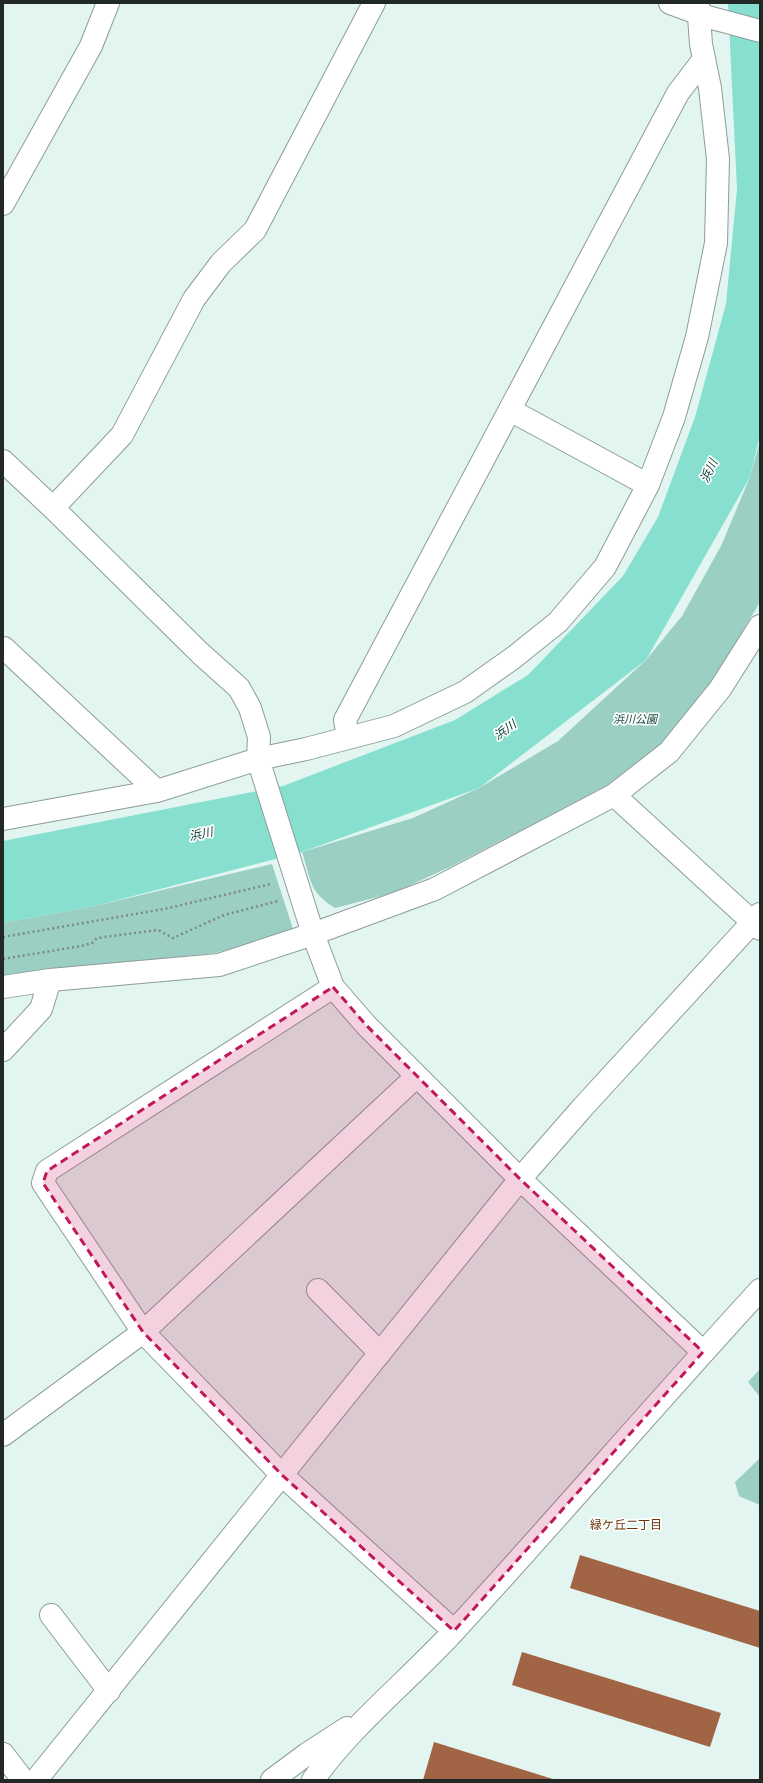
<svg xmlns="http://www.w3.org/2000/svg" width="763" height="1783" viewBox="0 0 763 1783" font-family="Bitter,'Noto Sans JP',serif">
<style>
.green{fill:#9bcfc3}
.water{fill:#87e0cf}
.building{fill:#a16545}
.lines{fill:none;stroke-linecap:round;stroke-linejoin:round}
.minor-casing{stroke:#8c9d99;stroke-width:24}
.tertiary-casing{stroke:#8c9d99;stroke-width:24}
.path{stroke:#7d8986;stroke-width:2.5;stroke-dasharray:2 3;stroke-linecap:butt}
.minor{stroke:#fff;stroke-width:22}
.tertiary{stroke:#fff;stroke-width:22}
.marked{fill:#c2185b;fill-opacity:0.2;stroke:#c2185b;stroke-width:3;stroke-dasharray:8 5;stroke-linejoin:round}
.labels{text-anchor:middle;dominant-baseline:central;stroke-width:3.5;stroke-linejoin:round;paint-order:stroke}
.park-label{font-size:11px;font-style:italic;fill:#18423a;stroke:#fafefd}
.water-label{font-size:12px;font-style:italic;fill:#0a362e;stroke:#fafefd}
.neighbourhood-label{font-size:12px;fill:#70330a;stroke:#fafefd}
</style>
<rect width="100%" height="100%" fill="#e2f5f0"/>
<path class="green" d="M760,441V602L714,679L662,743L606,786L452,866L393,893L335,908C309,892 311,880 302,852L413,818L479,788L558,741L646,660L682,616L721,546L750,477Z
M272,864L294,932L215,953L3,976V923L99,905Z
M760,1369V1397L748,1382Z
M760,1458V1505L739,1496L735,1482Z"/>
<path class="water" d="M728,3H760V435L750,477L646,660L479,788L302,852L99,905L3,923V841L283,786L455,720L528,675L623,576L658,517L695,417L726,304L737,189Z"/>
<path class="building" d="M580,1555L760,1611V1648L570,1588Z
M522,1652L721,1713L710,1747L512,1685Z
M434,1742L556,1780H423Z"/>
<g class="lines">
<defs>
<path id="minor" d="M670,3L708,17L760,31
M3,204L91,46L108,3
M510,410L648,485
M3,461L53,508L200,653L239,688L250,708L259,737L258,759L313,934L333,987L366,1025L520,1179L703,1352
M53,508L122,435L194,299L221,263L255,230L374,3
M4,648L157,791
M348,738L345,720L678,93L704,59
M614,795L760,929
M3,819L157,791L258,759L306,749L394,726L465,692L513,658L558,622L605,567L648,485L674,417L697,337L716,243L718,159L710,88L701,44L698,3
M3,987L50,980L219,965L313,934L435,889L614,795L669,752L720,689L760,626
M333,987L47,1171L43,1183L143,1332L282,1475L454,1631
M3,1050L41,1009L50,980
M318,1290L380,1353
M3,1435L143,1332L417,1076
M51,1615L109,1691
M3,1754L23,1780
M272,1780L307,1754L347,1728
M313,1780C353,1724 408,1681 455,1630C558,1518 657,1402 760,1290"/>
<path id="tertiary" d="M36,1780L520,1179L583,1107L760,914"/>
</defs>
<use href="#minor" class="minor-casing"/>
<use href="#tertiary" class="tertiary-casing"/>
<path class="path" d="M3,937L164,909L271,884
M3,959L81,946L92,943L97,938L158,930L173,938L224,915L278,901"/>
<use href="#minor" class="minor"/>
<use href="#tertiary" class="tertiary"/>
</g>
<path class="marked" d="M333,987L366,1025L520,1179L703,1352L454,1631L282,1475L143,1332L43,1183L47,1171Z"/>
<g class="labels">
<g class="park-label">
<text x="635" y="719">浜川公園</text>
</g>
<g class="water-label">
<text transform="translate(709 471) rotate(-65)">浜川</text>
<text transform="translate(505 730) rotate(-35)">浜川</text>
<text transform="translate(201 834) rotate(-12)">浜川</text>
</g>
<g class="neighbourhood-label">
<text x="626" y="1525">緑ケ丘二丁目</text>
</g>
</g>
<rect width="763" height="1783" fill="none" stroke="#212826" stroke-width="8"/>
</svg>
